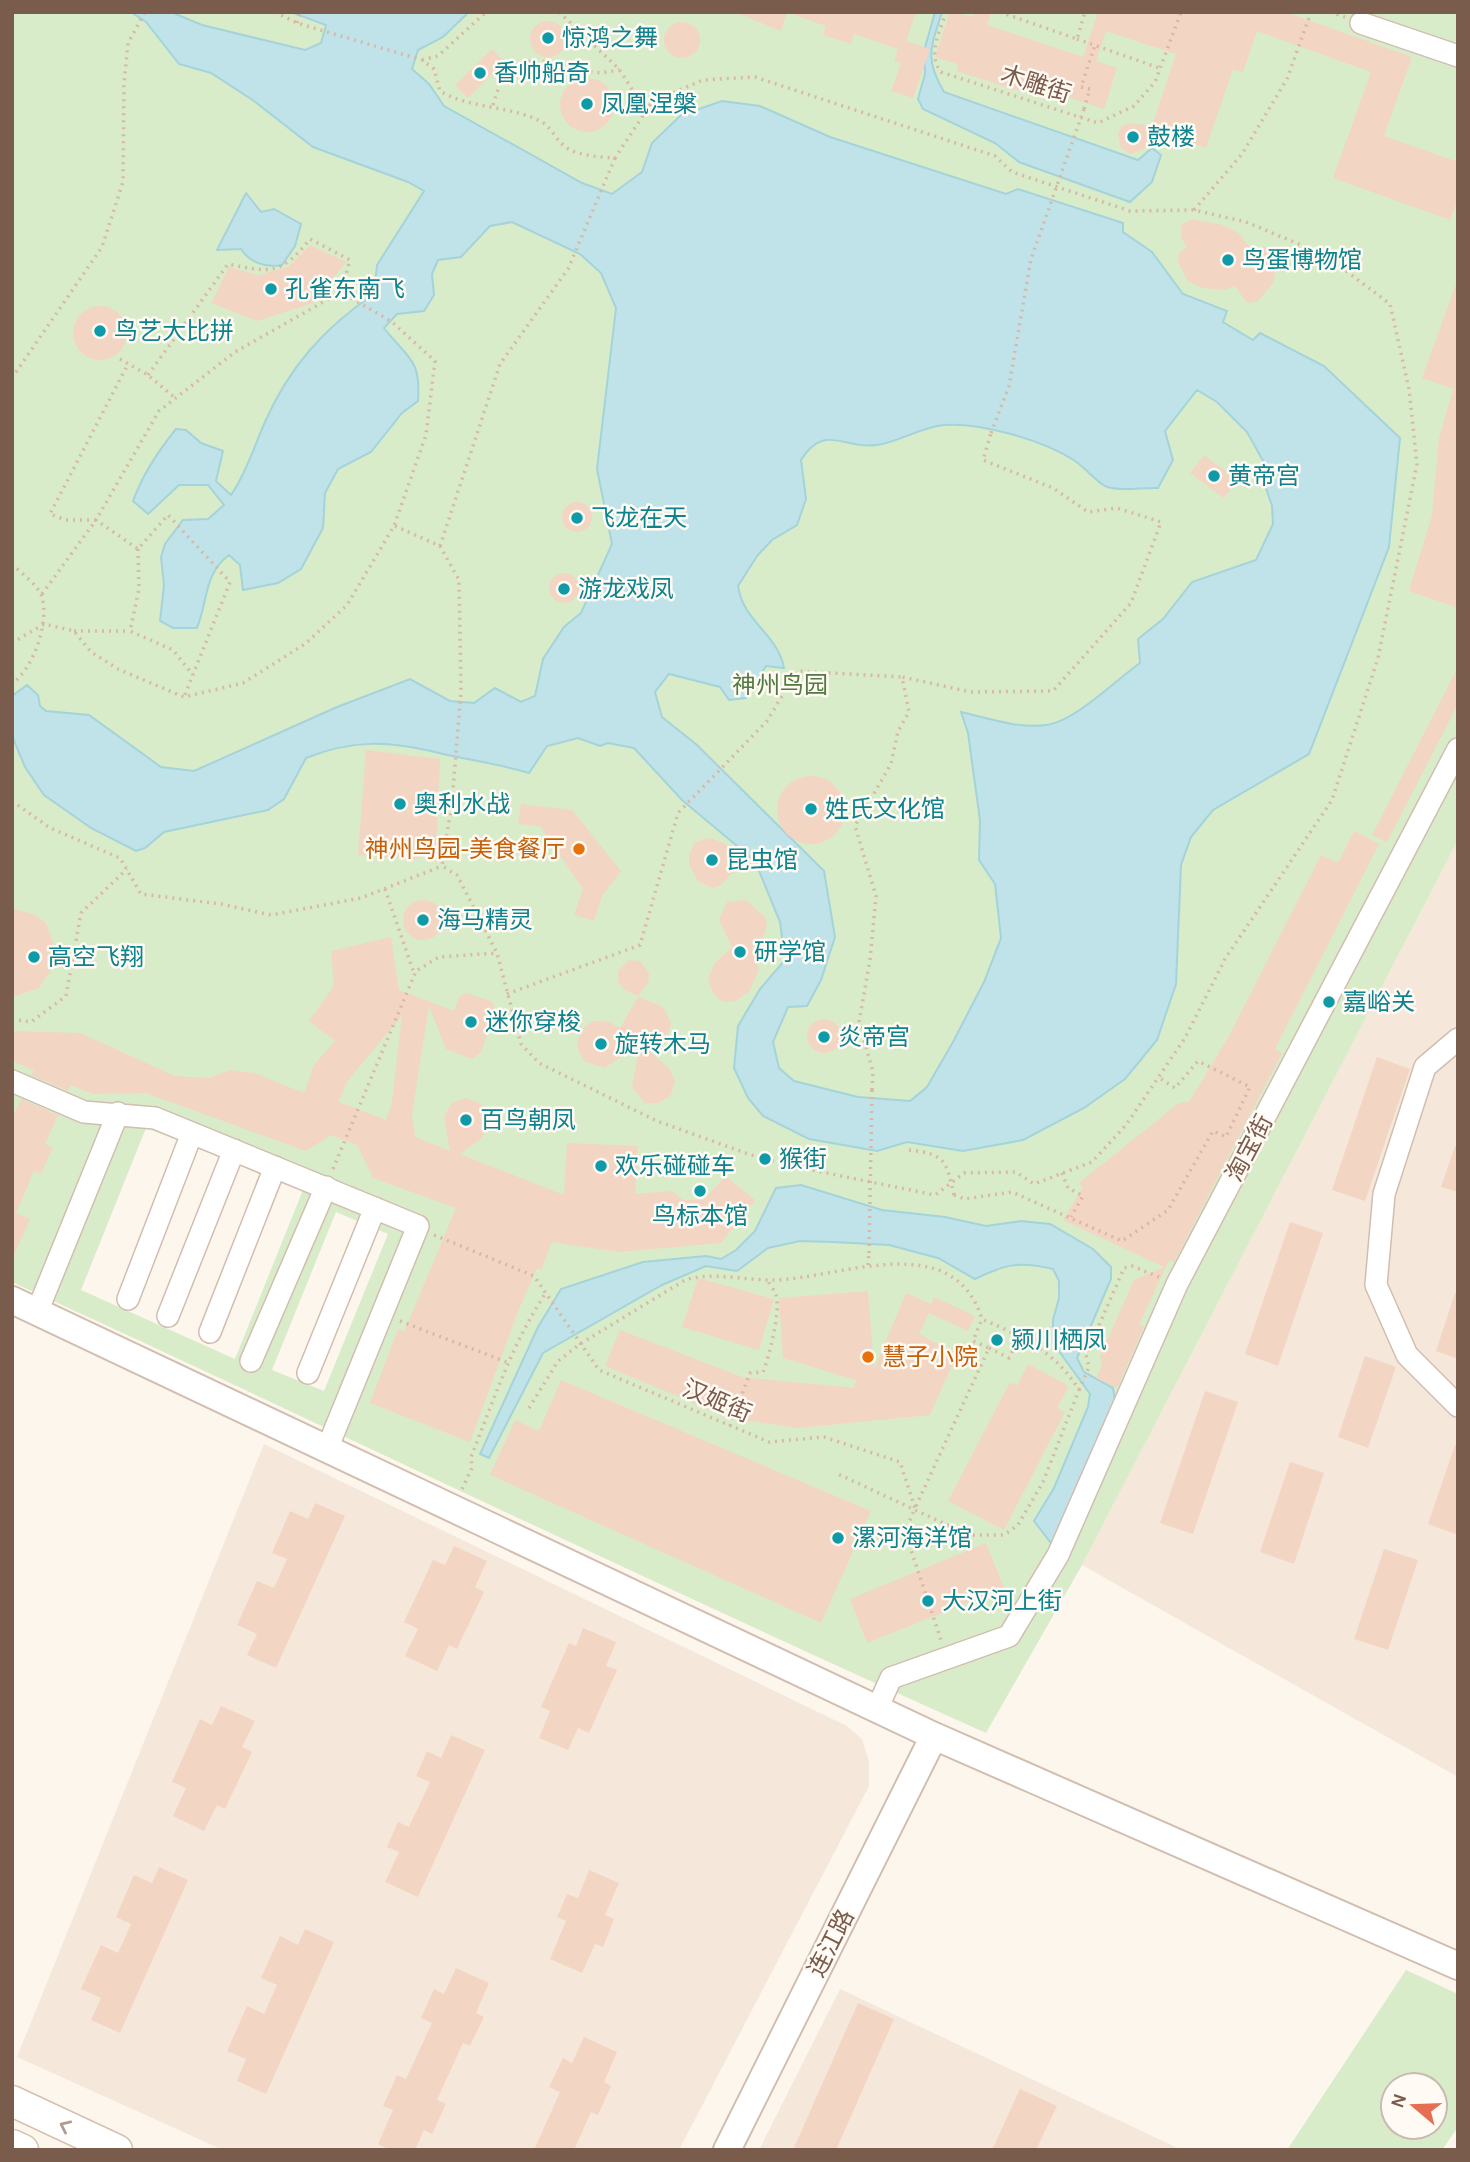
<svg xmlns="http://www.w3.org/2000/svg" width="1470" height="2162" viewBox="0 0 1470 2162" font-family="Karla,'Noto Sans SC',sans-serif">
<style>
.residential{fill:#f5e8da}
.green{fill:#d8ecc9;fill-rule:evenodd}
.water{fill:#bfe3e8;stroke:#a5d3da;stroke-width:2;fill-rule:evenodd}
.building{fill:#f3d5c3;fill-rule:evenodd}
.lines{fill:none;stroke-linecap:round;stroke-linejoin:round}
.minor-casing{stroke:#d1beb0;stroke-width:24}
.tertiary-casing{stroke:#d1beb0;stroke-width:30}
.secondary-casing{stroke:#d6c0b0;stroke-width:33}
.path{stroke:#d9b8a5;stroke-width:3.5;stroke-dasharray:2 5;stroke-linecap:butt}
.minor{stroke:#fff;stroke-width:21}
.tertiary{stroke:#fff;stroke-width:26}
.secondary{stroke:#fff;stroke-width:30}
.path-bridge{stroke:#d9b8a5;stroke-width:3.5;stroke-dasharray:2 5;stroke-linecap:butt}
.oneway{stroke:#af9d94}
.culture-dot{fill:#0f9aa8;stroke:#fffaf3;stroke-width:2.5}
.food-dot{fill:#e8710a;stroke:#fffaf3;stroke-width:2.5}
.labels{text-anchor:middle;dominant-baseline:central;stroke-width:5;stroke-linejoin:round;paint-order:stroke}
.culture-label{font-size:24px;fill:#0d838f;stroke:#fffaf3;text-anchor:start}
.street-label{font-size:24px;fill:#7a5c4d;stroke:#fffaf3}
.park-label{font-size:24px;fill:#537a41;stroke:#fffaf3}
.food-label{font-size:24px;fill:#c56008;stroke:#fffaf3;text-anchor:end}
</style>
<rect width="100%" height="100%" fill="#fdf6ec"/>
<path class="residential" d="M1458,840V1777L1082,1565Z
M264,1444L847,1726L862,1739L869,1761V1786L679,2150H223L17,2057Z
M840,1989L1182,2150H759Z"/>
<path class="green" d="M12,12H1458V840L1082,1565L986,1733C659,1587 337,1431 12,1282ZM146,1128L303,1190L235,1359L81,1290ZM336,1212L388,1234L324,1391L272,1370Z
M1406,1970L1458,1994V2127L1442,2150H1287ZM1393,2085H1435V2127H1393Z"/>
<path class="water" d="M131,12H171L202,25L305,50L321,43L326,25L291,12H469L443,37L418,50L412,69L429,84L444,106L582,183L612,194L642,172L652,143L681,115L722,101L760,106L830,137L1006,194L1018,189L1123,223V232L1152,252L1183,294L1227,311L1223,322L1253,340L1260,333L1324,366L1400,438L1389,547L1309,754L1213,810L1191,837L1181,865L1176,984L1157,1040L1125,1079L1084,1108L1023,1140L963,1151L907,1142L877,1151L809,1139L763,1116L748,1098L734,1068L738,1026L760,989L785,960L780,922L755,861L682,800L634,748L608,743L600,746L578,738L547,746L529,773C499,764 469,760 439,753C389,741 354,739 306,758L284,799L268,810L164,832L145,848L136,851L91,828L44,795L25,767L12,736V696L27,685L38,695L40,706L46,711L89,715L161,767L194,771L337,707L410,679L450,701L474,703L495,688L521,702L535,696L543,659L564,627L581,613L612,544L597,469L616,308L601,273L580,254L512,222L490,226L461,257L438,260L432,274L434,295L424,311L397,314L384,328C408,359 421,358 418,401L402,413L371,452L338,469L325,493L323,528L301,569L278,583L243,590L240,565L229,555C204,573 208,601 197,628H173L160,621L164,585L161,557L165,544L183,520L208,519L224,505L208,485H179L148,514L133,501C142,476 159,450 176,429L186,430L201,443L223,451L216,481L231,495C246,473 254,447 265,422C289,367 325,327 374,294L377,265L424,191L408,182L313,147L254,101L211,73L179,64L146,22ZM1197,390L1217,402L1247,432L1267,468L1264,482L1272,506L1273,524L1256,560L1192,582L1163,619L1138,639L1140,663C1116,680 1074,722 1046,725C1019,729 987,718 961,712L968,733L980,820L979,860L995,884L1001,938L984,982L953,1042L927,1087L910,1101L858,1097L794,1081L779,1068L773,1042L788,1007L807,1006L821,980L835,937L824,871L697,745L662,717L655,692L669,674L720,687L729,700L746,698L766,666L784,668C778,634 743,622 738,586L757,556L772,540L797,525L806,499L801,460C825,422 844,450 877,445C899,442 921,427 944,425C979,422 1042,440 1072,459C1084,466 1093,479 1105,486C1118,492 1144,487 1158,488L1173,460L1165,431Z
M935,12H942C931,47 924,58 944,92L1138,160L1152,148L1161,155L1152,182L1130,202L1019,162L995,143L923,109L918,99L925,74L924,51Z
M246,193L261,212L274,209L301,224L295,246L282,265C266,268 250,263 241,249L217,250Z
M801,1185L882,1210L945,1217L986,1226L1021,1221L1050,1224L1093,1249L1111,1267V1279L1077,1358L1084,1372L1113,1388L1115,1400L1054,1547L1034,1521L1054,1488L1088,1407L1090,1394L1053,1343V1320L1059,1298V1281L1053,1269C1019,1261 1006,1264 975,1279L938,1258L889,1245L833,1242L800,1241L768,1248L737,1271L706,1266L662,1285L543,1353L489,1458L480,1454L538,1327L561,1289L643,1262L706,1256L721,1259L736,1250L755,1231L776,1188Z"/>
<path class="building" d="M735,12H787L781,31Z
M794,12H916L906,41L930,49L913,98L891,91L901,63L894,61L898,49L854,34L851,44L823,35L826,26L794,15Z
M950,12L974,17L975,12H991L987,25L1083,57L1098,12H1285L1412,57L1384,136L1458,162V199L1450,220L1333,178L1371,72L1257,31L1243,72L1233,69L1206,148L1152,129L1144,149L1130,154L1121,148L1118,133L1122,126L1129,123L1152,126L1176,54L1106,31L1096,61L1117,68L1104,109L1021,82L1019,91L957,71V64L935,57Z
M530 39a18 18 0 1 1 36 0a18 18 0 1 1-36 0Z
M664 40a18 18 0 1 1 36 0a18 18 0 1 1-36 0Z
M492,49L504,62L468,98L455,85Z
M560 105a27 27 0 1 1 54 0a27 27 0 1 1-54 0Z
M1192,219L1223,225L1238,233L1253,251L1264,247L1273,250L1278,257L1273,283L1258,301L1247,303L1235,286L1225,290L1202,288L1187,280L1178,262L1179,253L1187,247L1181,237L1182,224Z
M310,245L346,262L313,303L257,321L211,303L229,267L258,275L288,267Z
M1456,284H1458V608L1409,591L1432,515L1439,439L1453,389L1457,390L1422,378Z
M73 333a27 27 0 1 1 54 0a27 27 0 1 1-54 0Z
M1204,455L1237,480L1224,498L1190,473Z
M562 517a15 15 0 1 1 30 0a15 15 0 1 1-30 0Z
M549 588a15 15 0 1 1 30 0a15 15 0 1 1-30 0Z
M1458,667V704L1387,842L1372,835Z
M366,750L440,759L436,850L415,859L358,855Z
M777 810a34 34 0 1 1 68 0a34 34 0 1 1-68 0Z
M521,804L572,810L621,871L602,896L594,921L574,915L583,889L540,826L518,824Z
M1354,831L1379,844L1275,1049L1282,1053L1174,1262L1169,1260L1139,1325L1144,1327L1117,1388L1096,1378L1102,1365L1100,1356L1134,1280L1164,1267L1063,1220L1083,1187L1079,1183L1179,1103L1189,1102L1229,1036L1321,855L1338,863Z
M710,838L724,843L735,856L737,869L719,886L712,888L698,881L689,864V855L695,842Z
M403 920a20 20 0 1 1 40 0a20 20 0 1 1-40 0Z
M746,900L765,917L767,927L761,941L752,947L759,970L749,992L734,1002H723L713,993L708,979L714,964L732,947L719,920L727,902Z
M12,909L34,914L46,923L56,950L55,964L39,988L12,997Z
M391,937L399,990L454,1011L459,997L466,993L491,1001L496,1010L481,1052L472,1059L446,1049L429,1006L412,1114L415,1137L450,1151L444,1116L452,1103L466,1098L481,1104L488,1117V1125L482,1138L460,1154L564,1195L567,1143L638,1146L635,1194L672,1191L683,1200H703L726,1176L755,1200L721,1243L618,1252L552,1242L541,1270L537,1268L517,1314L470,1442L370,1403L398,1329L404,1332L456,1208L373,1178L357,1145L331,1135L306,1151L146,1093L93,1094L71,1085L68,1091L31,1075L34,1070L12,1061V1031L80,1033L175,1076L209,1078L231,1070L254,1073L304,1093L314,1065L335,1041L309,1021L334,986L331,951ZM402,1015L392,1102L386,1120L339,1102L346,1083Z
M629,960L640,961L649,973L648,983L638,996L625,990L618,982V971Z
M638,997L659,1005L665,1010L671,1024L667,1038L651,1053L669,1068L675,1081L671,1095L659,1103H645L632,1087L640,1045L604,1068L584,1061L577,1047L580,1031L593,1021L609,1022L620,1028Z
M807 1036a17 17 0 1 1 34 0a17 17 0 1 1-34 0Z
M1377,1057L1410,1069L1365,1201L1332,1190Z
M21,1099L58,1115L45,1144L53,1147L41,1174L34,1171L16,1213L30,1219L12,1260V1119Z
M1455,1146H1458V1192L1441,1187Z
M1290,1222L1323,1233L1278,1366L1245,1354Z
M698,1278L774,1299L759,1350L682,1327Z
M868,1291L874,1369L906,1293L931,1304L934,1297L975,1316L968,1331L929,1313L919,1334L957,1354L930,1415L798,1428L730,1418L605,1366L620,1330L742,1377L854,1388L856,1380L783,1358L779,1298Z
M1455,1293H1458V1359L1436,1351Z
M1365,1356L1396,1367L1368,1448L1338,1437Z
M1028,1364L1069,1386L1057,1408L1065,1412L1004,1530L948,1501L1010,1382L1017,1386Z
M561,1380L871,1511L821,1623L490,1475L515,1420L539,1431Z
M1205,1391L1238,1402L1193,1534L1160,1523Z
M1455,1445H1458V1535L1428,1524Z
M1290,1462L1324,1473L1294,1564L1260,1552Z
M315,1503L345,1516L276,1668L247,1655L257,1634L237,1625L257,1581L274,1588L287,1559L272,1553L290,1511L308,1519Z
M986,1543L1004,1588L867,1643L850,1599Z
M454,1546L487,1561L475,1587L484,1592L457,1649L449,1645L437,1671L405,1656L418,1629L404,1622L433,1560L445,1565Z
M1384,1549L1418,1560L1388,1650L1354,1639Z
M583,1628L616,1642L606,1666L617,1670L589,1733L578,1728L568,1750L539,1738L550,1711L541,1707L569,1643L576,1646Z
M221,1706L255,1721L242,1747L252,1752L225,1809L217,1805L204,1831L173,1816L186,1788L172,1782L200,1719L212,1725Z
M451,1735L485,1750L418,1897L385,1882L399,1852L387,1847L398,1822L409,1827L430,1782L416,1776L427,1751L441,1758Z
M159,1867L188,1880L120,2033L91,2020L101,1998L81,1989L101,1945L118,1953L131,1924L116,1917L134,1875L152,1883Z
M589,1870L619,1883L605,1915L614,1919L603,1947L595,1944L582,1973L550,1959L566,1921L557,1917L567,1894L578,1898Z
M305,1929L334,1942L266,2094L237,2081L246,2059L227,2051L247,2006L264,2014L277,1985L261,1978L280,1936L298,1945Z
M456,1968L489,1983L476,2013L484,2017L470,2046L463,2043L437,2100L446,2104L432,2134L424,2130L415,2150H390L378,2144L393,2110L383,2106L397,2075L406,2079L432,2023L421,2018L434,1989L444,1994Z
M858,2003L894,2019L836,2150H793Z
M584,2037L617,2052L604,2082L611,2086L598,2115L591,2112L574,2150H534L560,2092L549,2087L563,2058L572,2063Z
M1020,2089L1057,2106L1036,2150H992Z"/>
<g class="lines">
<defs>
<path id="minor" d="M1361,23L1458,56
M1458,1039L1425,1067L1384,1194L1376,1285L1407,1355L1458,1406
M12,1081L84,1112L155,1118L418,1226L327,1449
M128,1299L192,1133
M37,1312L118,1113
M168,1316L234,1150
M210,1332L275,1167
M251,1361L326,1187
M308,1373L375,1208
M877,1709L891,1678L1009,1636L1058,1555L1177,1284L1458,749"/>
<path id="tertiary" d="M12,1300L934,1736L1458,1966
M727,2150L934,1736"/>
<path id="secondary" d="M12,2101L117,2150
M12,2145L23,2150"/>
</defs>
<use href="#minor" class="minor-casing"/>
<use href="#tertiary" class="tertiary-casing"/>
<use href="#secondary" class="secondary-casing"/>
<path class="path" d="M275,12L297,23L422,60L434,69L440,91C470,109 508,105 540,121C551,126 556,141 567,148C580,156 600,157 615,158L652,102L703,80L755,77L995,156L1012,172L1130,211L1194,210L1246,222L1325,255L1390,304L1409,389L1417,464L1378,658L1332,800L1225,959L1185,1038L1126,1125L1092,1162L1034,1184L1016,1172L964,1173L935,1195L792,1166L751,1155L657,1121L539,1063L521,1044L497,953L457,875L442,866
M559,12L619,69L646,111
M946,12C940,32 927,54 941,72L1098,123L1134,106L1155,82L1181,12
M1000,12L1077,39L1085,12
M1330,12L1345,17
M297,23L300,12
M1077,39L1162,69
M422,60L438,56L486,12
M493,105L504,70C544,44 583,84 619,69
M1084,109L1090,89L1081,87L1095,45
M1194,210L1242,154L1287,79L1311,12
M120,359L148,375L175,398
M148,375L228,264C271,273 281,275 310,239L350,260L341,292
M12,378L102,247L123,182L124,84L128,43L145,12
M96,520H66L50,514L128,364
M395,526L440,546L459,580L461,691L452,802L442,866
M440,546L500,364L568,269L615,158
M138,549L139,589L130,631L173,650L193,675
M12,564C21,573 39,586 42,597C49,624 34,667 12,684
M42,594L96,520
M74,631H130
M12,643L44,624L74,631L91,652L118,669L184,697L243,683L305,644L347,605L394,526L426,435L435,361L392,322L341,292L235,352L159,411L96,520L138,549L168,515L230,582L184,697
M12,801L50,828L120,858L141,894L221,904L271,915L361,898L442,866
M385,889L414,973
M507,994L640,945L678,813L767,721L797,671L902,677
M12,1019L31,1022L66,996L81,913L127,869
M872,1090L873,1072L859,1022L870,960L876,896L855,826L891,764L898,731L909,712L902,677L971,692L1053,691L1131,603L1161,522L1117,508L1088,512L1053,488L983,460L991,433
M333,1169L416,971L439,957L497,953
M1062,1173L1068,1188L1083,1196L1071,1217
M954,1195L965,1199L1012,1192L1122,1241L1168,1210L1213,1131L1226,1137L1250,1087L1198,1061L1175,1088L1158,1077
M434,1235L534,1276L599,1370L769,1442L824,1437L900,1462L915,1508L905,1532L941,1640
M868,1265L869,1253
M400,1321L509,1363
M989,1348L1009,1358L1020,1336
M1079,1390L1089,1367L1086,1355L1124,1268L1132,1266L1159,1277
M529,1408L558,1361L580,1344L685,1280C712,1271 746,1281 775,1280C841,1278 953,1227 982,1319C1023,1337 1055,1351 1079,1390L1043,1482L1018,1525L1004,1535H969L838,1474
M730,1426L750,1373L763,1372C769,1357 781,1311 776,1295C775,1291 770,1285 768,1281
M462,1489L472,1468L471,1457C493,1402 512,1344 545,1294
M916,1506L989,1348L973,1341L982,1319"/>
<use href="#minor" class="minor"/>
<use href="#tertiary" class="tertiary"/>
<use href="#secondary" class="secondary"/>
<path class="path-bridge" d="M991,433L1009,386L1031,259L1084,109
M909,1150C946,1154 946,1161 954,1195
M869,1253L872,1090"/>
</g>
<defs><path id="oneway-chevron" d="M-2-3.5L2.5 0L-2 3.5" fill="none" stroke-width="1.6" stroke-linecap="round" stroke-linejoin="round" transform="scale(1.75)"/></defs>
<use class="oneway" href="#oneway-chevron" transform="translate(65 2126) rotate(-155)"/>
<g class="culture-dot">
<circle cx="548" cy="38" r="7"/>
<circle cx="480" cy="73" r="7"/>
<circle cx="587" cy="104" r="7"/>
<circle cx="1133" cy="137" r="7"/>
<circle cx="1228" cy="260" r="7"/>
<circle cx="271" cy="289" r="7"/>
<circle cx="100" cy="331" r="7"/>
<circle cx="1214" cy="476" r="7"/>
<circle cx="577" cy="518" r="7"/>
<circle cx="564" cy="589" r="7"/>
<circle cx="400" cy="804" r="7"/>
<circle cx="811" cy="809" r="7"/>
<circle cx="712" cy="860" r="7"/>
<circle cx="423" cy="920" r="7"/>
<circle cx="740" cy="952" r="7"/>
<circle cx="34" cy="957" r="7"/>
<circle cx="1329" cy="1002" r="7"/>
<circle cx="471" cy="1022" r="7"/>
<circle cx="824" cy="1037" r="7"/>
<circle cx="601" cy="1044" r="7"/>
<circle cx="466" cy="1120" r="7"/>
<circle cx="765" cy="1159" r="7"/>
<circle cx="601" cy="1166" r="7"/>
<circle cx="700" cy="1191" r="7"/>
<circle cx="997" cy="1340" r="7"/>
<circle cx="838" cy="1538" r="7"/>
<circle cx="928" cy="1601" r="7"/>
</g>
<g class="food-dot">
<circle cx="579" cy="849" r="7"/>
<circle cx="868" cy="1357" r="7"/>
</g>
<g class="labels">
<g class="culture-label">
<text x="562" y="38">惊鸿之舞</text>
<text x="494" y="73">香帅船奇</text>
<text x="601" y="104">凤凰涅槃</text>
<text x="1147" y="137">鼓楼</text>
<text x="1242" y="260">鸟蛋博物馆</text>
<text x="285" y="289">孔雀东南飞</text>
<text x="114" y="331">鸟艺大比拼</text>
<text x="1228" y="476">黄帝宫</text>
<text x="591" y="518">飞龙在天</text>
<text x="578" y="589">游龙戏凤</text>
<text x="414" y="804">奥利水战</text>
<text x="825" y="809">姓氏文化馆</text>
<text x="726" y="860">昆虫馆</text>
<text x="437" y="920">海马精灵</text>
<text x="754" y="952">研学馆</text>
<text x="48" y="957">高空飞翔</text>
<text x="1343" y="1002">嘉峪关</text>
<text x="485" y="1022">迷你穿梭</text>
<text x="838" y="1037">炎帝宫</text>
<text x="615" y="1044">旋转木马</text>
<text x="480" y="1120">百鸟朝凤</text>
<text x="779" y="1159">猴街</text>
<text x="615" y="1166">欢乐碰碰车</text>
<text x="700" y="1216" text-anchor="middle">鸟标本馆</text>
<text x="1011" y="1340">颍川栖凤</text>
<text x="852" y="1538">漯河海洋馆</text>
<text x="942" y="1601">大汉河上街</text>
</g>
<g class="street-label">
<text transform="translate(1036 84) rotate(18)">木雕街</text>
<text transform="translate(1249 1148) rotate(-62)">淘宝街</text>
<text transform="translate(717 1401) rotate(23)">汉姬街</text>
<text transform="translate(831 1943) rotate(-63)">连江路</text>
</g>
<g class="park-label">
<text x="780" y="685">神州鸟园</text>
</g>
<g class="food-label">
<text x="565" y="849">神州鸟园-美食餐厅</text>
<text x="882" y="1357" text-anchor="start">慧子小院</text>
</g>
</g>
<rect width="1470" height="2162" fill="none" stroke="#7a5c4d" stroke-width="28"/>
<g transform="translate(1414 2106) rotate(289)"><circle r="33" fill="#fffaf3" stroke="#cabbb1" stroke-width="2"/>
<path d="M0-5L12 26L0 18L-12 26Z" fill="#e76f51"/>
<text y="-10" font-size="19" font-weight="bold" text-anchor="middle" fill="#7a5c4d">N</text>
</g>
</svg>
